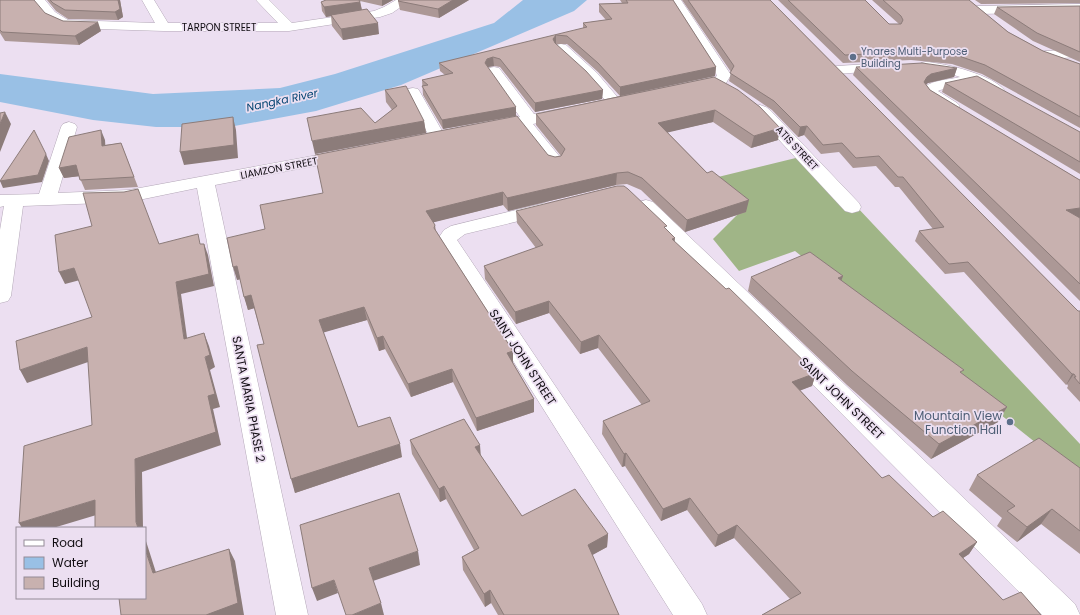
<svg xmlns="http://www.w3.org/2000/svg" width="1080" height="615" viewBox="0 0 1080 615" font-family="Poppins,sans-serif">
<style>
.forest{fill:#a0b587}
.water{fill:#99c0e5}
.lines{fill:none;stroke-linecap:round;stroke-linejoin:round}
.minor-casing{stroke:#b4a8b8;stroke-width:1}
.minor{fill:#fff;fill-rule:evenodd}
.wall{fill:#ac9896}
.shaded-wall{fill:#8c7c7a}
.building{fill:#c8b1af;stroke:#8c7c7a}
.service-dot{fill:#5c6f8a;stroke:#ecdff1;stroke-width:1.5}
.labels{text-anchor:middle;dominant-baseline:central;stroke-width:3.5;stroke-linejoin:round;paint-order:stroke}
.far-street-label{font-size:10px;fill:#100c11;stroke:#ecdff1}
.far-service-label{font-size:10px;fill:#4e5e75;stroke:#ecdff1;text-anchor:start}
.far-water-label{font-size:11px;font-style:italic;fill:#014270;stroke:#ecdff1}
.street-label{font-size:12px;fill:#100c11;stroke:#ecdff1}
.service-label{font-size:12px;fill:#4e5e75;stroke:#ecdff1;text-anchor:end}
</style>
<rect width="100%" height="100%" fill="#ecdff1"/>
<path class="forest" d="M808,155L1080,444V478L795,251L739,271L713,239L744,208L718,177Z"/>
<path class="water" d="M523,0H587L574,11L401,85L316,111L229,127H156L93,120L0,102V74L153,94L280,88L335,74L494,23Z"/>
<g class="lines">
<defs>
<path id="minor" d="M33,0H45L55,12L68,20L155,23L142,0H154L168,23H278L256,0H269L292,23L374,11L384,7L396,0H411L392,13L380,17L289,31H164L67,28L50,20Z
M669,0H681L731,75L726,83L693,91L688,90L686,87L688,84L716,77L717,75Z
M1080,4V12L977,14L973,13L971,10L973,7L977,6Z
M561,44L566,45L597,73L620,100L623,103L620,106L615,108L610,106L587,79L556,51L554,48L556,45Z
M1080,49V57L1045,59L1040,58L1038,55L1040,52L1045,51Z
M926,62C945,63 994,75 1005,91L1003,94L998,95L973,83L940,90L938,91L957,103L960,106L957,109C944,113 929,100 922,90C928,80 949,80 960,77L945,72L921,69L919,66L921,63Z
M886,63L891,64L893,67L891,70L837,74L832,73L830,70L832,67L837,66Z
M494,67L499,68L534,114L565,108L571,110L573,113L571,116L533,124L564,162L561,166L555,167L549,166L518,127L493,132L487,130L485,127L487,124L520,117L487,71L489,68Z
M413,88L418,89L420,92L446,138L444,141L438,143L432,141L430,138L406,92L408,89Z
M760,105L766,107L771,111L859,203L861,207L859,211L852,213L845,211L754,113L752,110L754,107Z
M69,122L75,124L77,127L58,193L129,190L345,150L351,151L354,155L351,159L345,160L215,185L308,615H276L197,188L129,202L23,206L11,296L8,301L0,303V230L4,206L0,207V195L39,194L61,127L63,124Z
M646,200L653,202L1075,604L1080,615H1042L639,210L637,206L639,202Z
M545,203L552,205L554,209L552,213L465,234L457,240L702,604L707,615H673L437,240L444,230L451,226Z"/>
</defs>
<use href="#minor" class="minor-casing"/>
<use href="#minor" class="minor"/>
</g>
<path class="wall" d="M0,0L45,13L63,21L101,31L79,45L5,41L0,33Z
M47,0H120L123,17L118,20L68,19L56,11Z
M326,0H393L382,6L360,1L362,10L379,34L343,40L332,26L331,16L326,17L322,11L321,2Z
M469,0L439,18L400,10L398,1Z
M620,0H673L716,67L715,76L621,96L714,77L778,140L751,148L713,122L667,132L746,212L685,232L641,190L627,184L616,185L508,211L503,205L433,222L435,225L436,231L513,351V363L534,399V412L477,431L453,382L411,397L385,349L379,351L367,320L323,332L358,427L402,457L295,493L264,344L254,308L248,310L240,279L237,280L265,229L548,155L555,157L561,156L536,125V114L620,96L598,72L567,44H556L603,90L602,99L535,112L500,67L494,66L488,67L516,116L443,129L423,95L422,80L445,75L440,71L439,63L583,29V23L606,20L599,12V4L622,3Z
M682,0H770L1078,311H1080V402L1067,388L1068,386L1067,384L1066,385L964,272L945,274L915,241L919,231L933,229L899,187H895L876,166L853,168L839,152L821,154L804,135L798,137L772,110L729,81L731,72Z
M778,0H865L889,24H899L872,0H969L1008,32L1043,51L1080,64V128L982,74L952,64L911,60L843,63Z
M975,0H1080V3L981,4Z
M1080,6V62L1033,41L994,14L997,7Z
M856,67L957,68L954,77L928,83L926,84L930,90L1078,179L1080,180V301L853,75Z
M945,83L1080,132V174L942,92Z
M385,90L424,121L426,133L315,154L375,123L392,110L386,102Z
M105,140V145L121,143L138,187L85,190L79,176L64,178L59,168Z
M516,211L666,230L675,242L816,373L812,386L800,390L882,478L933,517L977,542L969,554L963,558L1003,600L1041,615H762L790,599L734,538L715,547L687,510L661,521L625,466L622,467L602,434L603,421L642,405L598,348L580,354L549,313L516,324L485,279L484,266L536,248L517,223Z
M843,276L841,280L962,374L1007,407L998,422L931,459L847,385L748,291L751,277Z
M410,440L481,456L522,516L608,534L607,547L592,555L619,615H498L491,603L485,607L463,570L462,557L474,550L446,499L440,502L412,454Z
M1080,468V554L1041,524L1017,542L997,526L1002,518L969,490L977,475Z"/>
<path class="shaded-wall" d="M118,0H120L123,17L118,20L115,12Z
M382,0H393L382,6Z
M453,0H469L439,18L438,9Z
M360,2L362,11L326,17L324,7Z
M98,22L101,31L79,45L75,36Z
M378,23L379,34L343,40L341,29Z
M556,35V44L553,47V39Z
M493,57L494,66L488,67L485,63L487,59Z
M716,67L715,76L620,96V87Z
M957,68L954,77L928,83L924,86V82L927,77L931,74Z
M603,90L602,99L535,112V103Z
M516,107V116L443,129L442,120Z
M715,110L713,122L657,135L658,123Z
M5,112L11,124L0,152V124Z
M233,117L236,130L238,158L184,165L180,152Z
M424,121L426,133L315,154L312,141Z
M807,126L804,135L798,137L800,127Z
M780,128L778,140L751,148L754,136Z
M101,130L105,140L106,156L102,146Z
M46,154L49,161L42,182L3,188L0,181Z
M76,165L81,176L64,178L59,168Z
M617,173L616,185L508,211L507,198Z
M503,192V205L427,224L426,211Z
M749,200L746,212L685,232L687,220Z
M1080,208V218L1066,210Z
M675,238L674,250L672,239Z
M204,244L208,255L214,286L181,294L189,352L184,339L176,282Z
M237,266L241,279L237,280L233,267Z
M74,268L80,280L65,284L59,272Z
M843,276L838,290V278Z
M251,295L255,308L248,310L244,297Z
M549,301V313L516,324L515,312Z
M364,307L367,320L322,333L319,320Z
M204,333L209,346L215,367L210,370L220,407L213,409L221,445L142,472L143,528H138L136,522L135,459L208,396Z
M599,335L598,348L580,354L581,342Z
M383,336L385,349L379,351L377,338Z
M87,347L94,360L27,383L20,370Z
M513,351V364L507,353Z
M452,369L453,382L411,397L408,384Z
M816,373L812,386L789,395L792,382Z
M1072,374H1074L1067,384L1066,385Z
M534,399V412L477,431L476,418Z
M1007,407L998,422L931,459L939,444Z
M400,444L402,457L295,493L291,479Z
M480,445L481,458L475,447Z
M626,453L625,466L622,467L624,454Z
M444,486L446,499L440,502L439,489Z
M690,498L687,510L661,521L663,509Z
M95,500L103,513L53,528H22L19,523Z
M1052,509L1041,524L1017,542L1027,527Z
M737,525L734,538L715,547L718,535Z
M608,534L607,547L587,558L588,545Z
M145,538L160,585L153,573L145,549Z
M977,542L969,554L951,566L959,554Z
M229,549L235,561L244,615H206Z
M418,551L420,565L373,581L369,568Z
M334,580L338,593L317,601L312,588Z
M490,590L491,603L485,607L484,594Z
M381,603L384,615H352Z"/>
<path class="building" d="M0,0H34L45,13L63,21L98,22L75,36L2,32L0,30Z
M50,0H118L120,9L115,12L65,10L53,3Z
M326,0H359L360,2L324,7L321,2Z
M399,0H453L438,9L398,1Z
M626,0H673L716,67L620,87L598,63L567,36L556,35L553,39L555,43L586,71L603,90L535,103L500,59L493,57L487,59L485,63L516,107L442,120L422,86L428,85L422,80L453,73L439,63L587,27L583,23L612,19L599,4L628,3Z
M688,0H770L1078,311H1080V384L1074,377H1076L1074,374H1072L968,262L949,264L919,231L944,227L903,177H898L879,156L856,158L842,143L823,145L807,126L800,127L774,101L730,73L734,66Z
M788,0H865L889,24H901L903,20L901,16L883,0H969L1008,32L1043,51L1080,64V117L985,65L956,55L914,52L845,55Z
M1080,6V52L1037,33L997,7Z
M367,9L378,23L341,29L331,15Z
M922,63L957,68L931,74L927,77L924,82L930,90L1078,179L1080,180V208L1066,210L1080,218V284L856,67Z
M977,76L1080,132V162L945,83Z
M714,77L738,90L760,107L780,128L754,136L715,110L658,123L707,173L712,171L749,200L687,220L642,178L628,172L617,173L507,198L503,192L426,211L435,225L434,228L513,351L507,353L534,399L476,418L452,369L408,384L383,336L377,338L364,307L319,320L358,427L390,417L400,444L291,479L257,345L264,344L251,295L244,297L237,266L233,267L227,238L265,229L260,205L323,193L315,155L517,116L548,155L555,157L561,156L565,149L536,114Z
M406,86L424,121L312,141L307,118L361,108L375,123L397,106L385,90Z
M5,112L0,124V113Z
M233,117L234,145L180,152L182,124Z
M34,130L46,154L38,175L0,181Z
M101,130L102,146L121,143L134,177L80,180L76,165L59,168L69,137Z
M617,186H624L628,189L667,226L664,227L675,238L672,239L726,289L729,288L816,373L792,382L882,478L889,475L933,517L943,511L977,542L959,554L1003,600L1021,592L1041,615H762L801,593L737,525L718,535L690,498L663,509L626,453L624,454L603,421L650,401L599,335L581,342L549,301L515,312L484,266L543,245L516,211Z
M138,189L159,244L198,234L200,244H204L209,274L176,282L184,339L204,333L210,355L205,357L215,394L208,396L216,432L135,459L136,522L138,528H95V500L19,523L24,446L92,425L87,347L20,370L16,341L92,317L74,268L59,272L55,235L92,226L83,193L124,192Z
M810,252L843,276L838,278L964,370L960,372L1007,407L939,444L852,371L751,277Z
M464,419L480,445L475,447L522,516L575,489L608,534L588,545L619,615H504L490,590L484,594L462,557L479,548L444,486L439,489L410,440Z
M1039,438L1080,468V531L1052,509L1027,527L1007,511L1015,506L977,475Z
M399,493L418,551L369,568L381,603L352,615H346L334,580L312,588L300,525Z
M145,549L153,573L229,549L238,603L206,615H121L119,598H145Z"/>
<g class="service-dot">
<circle cx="853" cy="57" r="4"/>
<circle cx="1010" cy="422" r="4"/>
</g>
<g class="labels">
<g class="far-street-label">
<text x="219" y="27">TARPON STREET</text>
<text transform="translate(797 148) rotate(47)">ATIS STREET</text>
<text transform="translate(279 168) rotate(-11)">LIAMZON STREET</text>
</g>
<g class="far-service-label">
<text x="861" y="51">Ynares Multi-Purpose<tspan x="861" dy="12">Building</tspan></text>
</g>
<g class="far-water-label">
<text transform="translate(282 100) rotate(-12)">Nangka River</text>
</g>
<g class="street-label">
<text transform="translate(523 357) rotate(57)">SAINT JOHN STREET</text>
<text transform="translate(842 398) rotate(44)">SAINT JOHN STREET</text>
<text transform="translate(249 399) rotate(79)">SANTA MARIA PHASE 2</text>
</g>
<g class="service-label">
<text x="1002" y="415">Mountain View<tspan x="1002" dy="14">Function Hall</tspan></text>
</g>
</g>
<rect x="16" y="527" width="130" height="72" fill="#ecdff1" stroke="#948b97"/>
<rect x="24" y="540" width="20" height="6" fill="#ffffff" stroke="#948b97"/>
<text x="52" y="547" font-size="12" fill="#100c11">Road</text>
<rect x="24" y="557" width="20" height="12" fill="#99c0e5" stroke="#948b97"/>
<text x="52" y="567" font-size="12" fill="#100c11">Water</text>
<rect x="24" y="577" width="20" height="12" fill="#c8b1af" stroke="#948b97"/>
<text x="52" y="587" font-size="12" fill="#100c11">Building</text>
</svg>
